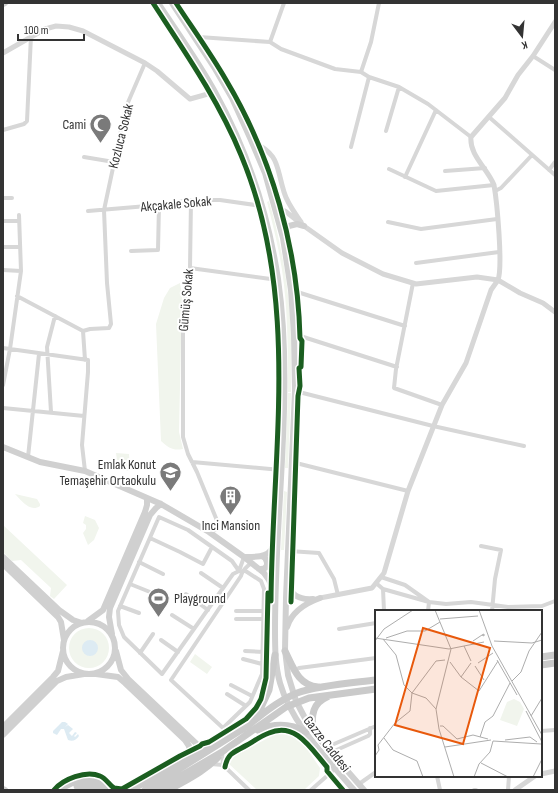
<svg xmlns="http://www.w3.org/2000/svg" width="558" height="793" viewBox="0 0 558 793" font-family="'Sofia Sans Condensed',sans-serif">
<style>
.green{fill:#f1f5ed}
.water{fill:#ddebf3}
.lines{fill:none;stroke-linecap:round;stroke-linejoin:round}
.minor{stroke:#d7d7d7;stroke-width:4}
.tertiary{stroke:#d7d7d7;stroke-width:5}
.secondary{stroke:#d0d0d0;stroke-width:6}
.primary{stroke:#cacaca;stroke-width:7}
.cycleway-casing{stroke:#fff;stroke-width:8}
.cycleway{stroke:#1b5e20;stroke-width:5}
.labels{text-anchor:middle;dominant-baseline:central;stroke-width:4;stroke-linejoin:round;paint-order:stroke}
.poi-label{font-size:14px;fill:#333;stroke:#fff;text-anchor:end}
.street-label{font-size:14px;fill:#333;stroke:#fff}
.inset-road{fill:none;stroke:#adadad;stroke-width:1}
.view{fill:#e8590c;fill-opacity:0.15;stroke:#e8590c;stroke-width:2}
.inset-edge{fill:none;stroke:#333;stroke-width:2}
</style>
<rect width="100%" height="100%" fill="#fff"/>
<path class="green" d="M269,201C280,239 287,276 290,316C292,341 291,367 291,392H288C288,357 288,321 284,285C281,257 274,229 267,202Z
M180,283L182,295L179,432L183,449C173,451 169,448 161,441L156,324L164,298L170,288Z
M288,393H291L288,468H285Z
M116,453L129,454L130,471L115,470V466H114V461L117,460Z
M284,491L287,492L284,550H281Z
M15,494L37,499L40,504V506C30,513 21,500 15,494Z
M85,516L95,520L99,528L94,540L88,545L83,533L86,529V525L83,523Z
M3,525L67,585L54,599L50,596L51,588L21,560L12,561L3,552Z
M69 648a20 20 0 1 1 40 0a20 20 0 1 1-40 0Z
M195,654L212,667L207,674L190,662Z
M284,732L292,734L299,737L320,768L319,776L304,790H257L229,764V759L277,733Z"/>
<path class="water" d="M82 648a8 8 0 1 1 16 0a8 8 0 1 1-16 0Z
M62,722H65L68,724L65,727L68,725L73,729L69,733L72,736L75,732L77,733L74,736L75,737L78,734L79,736C76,740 73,742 68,740L64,729H61L57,735L53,733V731Z"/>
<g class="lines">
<path class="minor" d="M195,39L199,37L270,42L281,49L335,69L361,72L369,77L399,87L428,104L471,137
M270,42L284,3
M533,56L555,70
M361,72L371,42L379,3
M489,117L555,175
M3,130L24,124L27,121L31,36
M386,131L399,87
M351,147L369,77
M84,157L114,162
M389,169L436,191L494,185
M549,170L555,162
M445,171L485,168
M405,177L436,110
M495,191L501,188L532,155
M3,198H12
M191,200L190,268L183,313V437L188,454L197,472L218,523V529L209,532
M88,211L159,205L191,200H220L262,206
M3,221H19
M388,222L421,229L497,219
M3,247H20
M131,251L158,250L159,205
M416,263L499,252
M190,268L278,280
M3,270L21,271
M413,283L396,369L394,388L442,405
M291,290L405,326
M17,296L83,331
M294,334L397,367
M3,348L88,360V372L82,445L85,471
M85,360L83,331L90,329L109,328L111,324L107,283L104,210L126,107L145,63
M3,385L10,349L21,271L19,215
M295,391L433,426L524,446
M3,408L84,416
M51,412L47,347L55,316
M28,457L39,354
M192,462L281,470
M292,462L408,491
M150,538L180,552L203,564L212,547
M481,546L501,550L495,579L492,611
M289,551L319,553L334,579L338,595
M139,562L163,574
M244,570L261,581L264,589L262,674L250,702L223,728L171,680L241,576C242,570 247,567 251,563
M239,571L233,574L162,674L124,637L119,625L118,611L159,517L188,530L232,561L239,571L244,557
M201,573L223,588
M376,583L383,589L429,602L405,585L381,577
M130,584L150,592
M383,589L384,611
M186,594L208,610
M120,606L139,613
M236,611H264
M428,611L429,602L446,604L471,602L508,607L542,606L555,601
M172,615L194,629
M236,619H264
M339,629L376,623
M161,640L178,652
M245,651L263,652
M140,653L153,634
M243,659L262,664
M299,668L376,658
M231,685L252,696
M227,694L246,706
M541,731L555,730
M327,747L376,726
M222,752L223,765
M332,752L368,736L370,734V728
M211,764L223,765L249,790
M437,776L440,790
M359,784L376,772
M311,790L336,768
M474,790H476
M508,790L509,776"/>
<path class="tertiary" d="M3,53L45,29L56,26L69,27L83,31L145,63L157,71L190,99L215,92
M251,140C281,157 275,163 284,192C287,203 295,213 301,222
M275,207L285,211L304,226L342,253L383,274L416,284L477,277L498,280L520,293L543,303L555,312
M320,598L372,588L384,573L408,491L442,405L466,363L491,290C493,287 496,283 498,280C503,266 497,202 494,185C488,169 469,155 471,137L505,98L518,75L533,56L555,22
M541,774L555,771
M515,790L535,776"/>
<path class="secondary" d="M158,3C177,32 198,61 215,92C247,150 268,213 278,279C291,369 281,462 277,553C276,578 275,603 275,629C275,647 275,665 280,683C292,725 327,758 354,790
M172,3L214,67L232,98L251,140L265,173L283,238L291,290L294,334L295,391L286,598L285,650L288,675L296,701L306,720L316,735L364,790
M3,4L5,3
M283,238L285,231L289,226L297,224L304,226
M3,447L40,462L85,471L161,504L209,532L244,557L264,573L269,580L274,592
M3,557L59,610L73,620L82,623
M244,557C258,557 271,558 275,542
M3,564L58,617L61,622L64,640
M259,569C267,570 269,564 265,558L262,556
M288,584C291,596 301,600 313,599
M88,621L103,610L145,512L147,505V498
M63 648a26 26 0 1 1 52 0a26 26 0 1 1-52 0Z
M287,627C292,611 306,603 320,598
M112,634L109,617L110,608L150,515L156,508L161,504
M116,651L121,670L129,680L202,749
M96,674L118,677L125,683L185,740L189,746L190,756
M3,727L53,677L58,671L63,651
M3,735L57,681L66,677L84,674
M3,789L5,790"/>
<path class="primary" d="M285,651C293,667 298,685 318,687
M541,657L555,655
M541,665L555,663
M257,716L269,690L275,655
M258,730C275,723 290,723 306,732
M313,730C311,715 313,703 327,697
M77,786H91L98,790
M59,790C69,783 83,777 95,782C100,783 102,787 105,790
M131,790L202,749L213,745
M145,790C178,770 211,749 244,728C262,715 277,701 297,693C320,685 352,683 376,680
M157,790L222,752L286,707L309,698L376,689
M169,790C186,780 205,771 218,757"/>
<defs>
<path id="cycleway" d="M153,3C185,52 219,101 241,155C301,298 272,451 271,601
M176,3C193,29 211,54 226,80C272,157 298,249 300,338L302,341L301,367L299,368L300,386L298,396L291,602
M225,767C228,752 235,752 247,745C254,741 261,736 269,733C296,721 312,750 327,767V771L343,790
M54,790C63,779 86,770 100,776C106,778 109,785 114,788L122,789L180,756L200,746L202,744L209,742L246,719L256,708L261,699L266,678L268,593"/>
</defs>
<use href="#cycleway" class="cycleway-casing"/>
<use href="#cycleway" class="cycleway"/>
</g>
<defs>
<symbol id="mosque-pin" viewBox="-11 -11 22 30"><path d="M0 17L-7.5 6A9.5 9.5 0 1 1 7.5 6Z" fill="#7a7a7a" stroke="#fff"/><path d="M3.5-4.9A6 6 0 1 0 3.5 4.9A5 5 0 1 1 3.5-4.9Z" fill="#fff"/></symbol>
<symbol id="school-pin" viewBox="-11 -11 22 30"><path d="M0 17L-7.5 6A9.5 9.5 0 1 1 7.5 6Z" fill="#7a7a7a" stroke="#fff"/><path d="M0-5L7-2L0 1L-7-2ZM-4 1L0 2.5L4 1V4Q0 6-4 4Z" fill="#fff"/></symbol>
<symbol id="building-pin" viewBox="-11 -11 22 30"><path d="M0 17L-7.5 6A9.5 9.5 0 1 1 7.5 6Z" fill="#7a7a7a" stroke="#fff"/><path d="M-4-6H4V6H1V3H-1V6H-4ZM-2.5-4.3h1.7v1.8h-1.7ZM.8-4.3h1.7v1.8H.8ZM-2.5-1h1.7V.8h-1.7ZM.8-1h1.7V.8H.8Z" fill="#fff"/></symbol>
<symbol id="stadium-pin" viewBox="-11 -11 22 30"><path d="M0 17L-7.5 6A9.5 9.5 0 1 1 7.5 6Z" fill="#7a7a7a" stroke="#fff"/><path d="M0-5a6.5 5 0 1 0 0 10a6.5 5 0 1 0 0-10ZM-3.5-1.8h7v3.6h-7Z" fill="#fff"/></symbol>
</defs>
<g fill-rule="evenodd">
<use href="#mosque-pin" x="88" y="112" width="25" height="34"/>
<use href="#school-pin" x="158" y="460" width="25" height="34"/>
<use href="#building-pin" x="218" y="484" width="25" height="34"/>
<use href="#stadium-pin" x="146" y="586" width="25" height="34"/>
</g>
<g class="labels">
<g class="poi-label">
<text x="86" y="124">Cami</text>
<text x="156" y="464">Emlak Konut<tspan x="156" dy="16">Temaşehir Ortaokulu</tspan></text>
<text x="231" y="525" text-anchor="middle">Inci Mansion</text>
<text x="174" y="598" text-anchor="start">Playground</text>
</g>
<g class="street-label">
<text transform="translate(121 136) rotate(-76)">Kozluca Sokak</text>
<text transform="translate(176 204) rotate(-5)">Akçakale Sokak</text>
<text transform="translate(186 300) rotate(-85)">Gümüş Sokak</text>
<text transform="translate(327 744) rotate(52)">Gazze Caddesi</text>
</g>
</g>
<g transform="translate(375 610)">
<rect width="167" height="167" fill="#fff"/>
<path d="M139,89L145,92L149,99L142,116L125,110L132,92Z" fill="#f1f5ed"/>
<path class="inset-road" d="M60,0L76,39L61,99L64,119L79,167M104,0L117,36L167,125M65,9L103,6M0,28L74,39L109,32M11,28L32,21H50L65,12M8,29L21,45L29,75L37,83L51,88L61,99M0,31L9,19L38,0M98,31L107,25L109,26V24L107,25M119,31L157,33L167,30M89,36L96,51M122,50L142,85M75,52L86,67L104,81L123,51M103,53L118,43M100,56L109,70M86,67L96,53M137,71L146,62L154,41L167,22M151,101L167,132M156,106L167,88M65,116H68L82,129L98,125L113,129M105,127L110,112L118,106L135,73M9,128L18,140L42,151L48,167M130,130L155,127L162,132M118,131L166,134M70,137L116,130M0,146L4,140L3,135L20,113L35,101L37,83L61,51L70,50M106,153L133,167M99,167L104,154L115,142L118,131M158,167L167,149"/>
<path class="view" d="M48,18L115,38L88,134L20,115Z"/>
<rect width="167" height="167" class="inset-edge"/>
</g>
<rect width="558" height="793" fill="none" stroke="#333333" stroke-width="8"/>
<g transform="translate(522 36) rotate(164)" stroke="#ffffff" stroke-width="3" paint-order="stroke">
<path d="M0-3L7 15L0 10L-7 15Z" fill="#333333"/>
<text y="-6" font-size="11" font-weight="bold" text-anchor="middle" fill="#333333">K</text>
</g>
<path d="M18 34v6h66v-6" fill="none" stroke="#333333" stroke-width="2"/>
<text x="24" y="34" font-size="12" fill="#333333" stroke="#ffffff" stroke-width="3" paint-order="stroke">100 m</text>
</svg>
